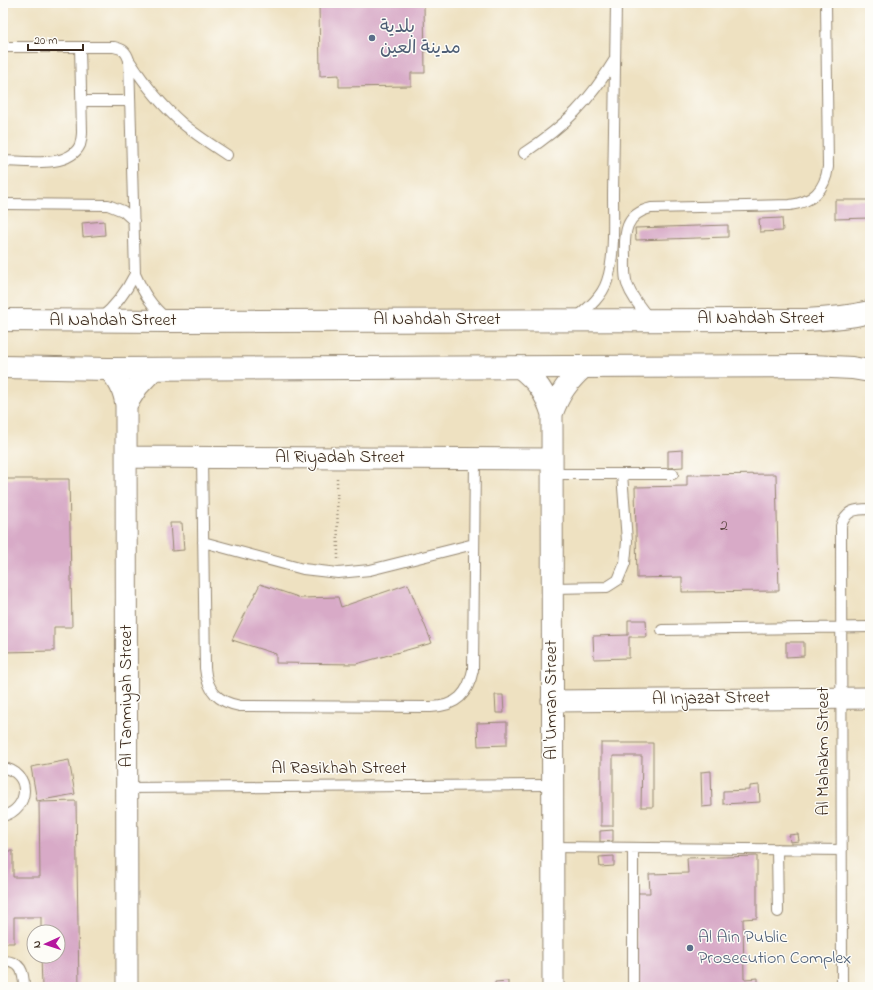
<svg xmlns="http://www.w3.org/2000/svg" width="873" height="990" viewBox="0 0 873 990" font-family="'Indie Flower','Playpen Sans Arabic',sans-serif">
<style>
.building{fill:#d8aac7}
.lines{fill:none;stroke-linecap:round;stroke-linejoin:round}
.service-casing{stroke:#948670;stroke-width:12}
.minor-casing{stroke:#948670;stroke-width:23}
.tertiary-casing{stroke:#948670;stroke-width:24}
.path{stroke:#948670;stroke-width:2.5;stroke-dasharray:1 3;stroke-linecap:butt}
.service{stroke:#fff;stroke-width:10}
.minor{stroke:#fff;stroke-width:21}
.tertiary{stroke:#fff;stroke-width:22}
.service-dot{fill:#5c6f8a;stroke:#fdfcf7;stroke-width:1.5}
.labels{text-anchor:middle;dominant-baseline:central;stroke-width:3;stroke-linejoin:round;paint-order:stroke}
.number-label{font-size:16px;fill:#624a48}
.service-label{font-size:18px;fill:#4e5e75;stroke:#fdfcf7;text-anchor:start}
.street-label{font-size:18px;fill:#3b2a1e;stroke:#fdfcf7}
</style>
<rect width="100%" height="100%" fill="#fdfcf7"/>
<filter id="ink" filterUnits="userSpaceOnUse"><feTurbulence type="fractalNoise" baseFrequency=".025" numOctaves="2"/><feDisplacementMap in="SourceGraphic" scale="8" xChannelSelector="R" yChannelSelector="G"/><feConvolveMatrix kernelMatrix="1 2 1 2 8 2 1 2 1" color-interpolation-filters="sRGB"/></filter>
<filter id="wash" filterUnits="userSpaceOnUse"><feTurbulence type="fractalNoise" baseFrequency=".012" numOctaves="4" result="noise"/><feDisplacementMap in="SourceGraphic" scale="16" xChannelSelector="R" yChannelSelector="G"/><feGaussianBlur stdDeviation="0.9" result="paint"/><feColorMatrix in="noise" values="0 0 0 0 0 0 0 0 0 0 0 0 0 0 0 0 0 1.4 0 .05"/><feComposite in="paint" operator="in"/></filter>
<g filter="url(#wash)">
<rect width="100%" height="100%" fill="#eee1c1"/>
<g id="blocks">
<path class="building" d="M319,3H424L425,73H411V86L339,87V75L320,76Z
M835,200H870V218L835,219Z
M782,218L783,231L760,232L759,219Z
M104,221L105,235L83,237L82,223Z
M728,225V237L636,240L635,228Z
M683,450V467L668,468V451Z
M776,474L779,591L682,592V577L637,578L635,487L687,486V475Z
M3,479H69L72,627H54V651L3,652Z
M170,523H182L184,550L172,551Z
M260,584L301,598L338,597L341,607L408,584L432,643L356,664L276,663V654L232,640Z
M628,620H646L647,637H629V658L594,659L593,636L628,635Z
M786,642H804V656L786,657Z
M495,695H503L504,713H496Z
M507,722V745L478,746L477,723Z
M601,743H653V807H641L642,756H613V826H601Z
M69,760L75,794L37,801L31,767Z
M711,771L712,806L702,807L701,772Z
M759,785L760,802L723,804V791L750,790V786Z
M76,801L79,987H42L41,956H58V932H41V917H14V943H3V851H13V877H40L39,802Z
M613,830V841L600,842V831Z
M798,834L799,841L790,842L789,835Z
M614,856V866L600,867L599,857Z
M757,856V918L743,919L744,979L758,978V987H637L636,893H650L649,874L688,873L687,858Z
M508,981V987H495V982Z"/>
</g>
</g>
<g filter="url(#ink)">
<use href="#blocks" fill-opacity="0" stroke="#948670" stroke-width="1"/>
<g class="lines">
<defs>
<path id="service" d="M3,47H114C123,49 126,51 129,60L135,274C143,292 151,306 167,319
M129,60C144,83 161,105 182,123C196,135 212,145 227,155
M82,101H130
M524,153C566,125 589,102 615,59
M3,161C24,161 69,169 80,145C81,141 82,136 82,132L80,47
M3,204L108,205L123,211L134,221
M576,318C588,308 602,297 607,281C615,259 613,218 613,194C614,130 615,67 616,3
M100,319C116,306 126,292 135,274
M651,320C641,309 632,298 627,284C624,275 625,265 625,256C624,233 625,214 651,208L790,205C813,202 825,190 828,167L826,3
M202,457L205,668C207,691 218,702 240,706L431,707C457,706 468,694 473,670L475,458
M552,474H673
M203,542L303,569L338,573L370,570L474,544
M553,588L607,587L618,580L625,563L627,541L622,474
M662,630L870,627
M3,768C32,772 30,809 3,816
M127,788L552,785
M552,847L842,850
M633,848V987
M777,849L778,912
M3,961C21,961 24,972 24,987
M842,987L841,526C846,510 855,509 870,509"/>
<path id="minor" d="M519,367C537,381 545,392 552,414L553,987
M108,369C119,380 124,390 126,405L127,987
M126,405L138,386L154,369
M552,414C559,394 568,381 584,367
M127,457L552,459
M552,701L870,698"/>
<path id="tertiary" d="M3,320L170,321L806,320C828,319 849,317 870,312
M3,367L108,369L812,366L852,368L870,371"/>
</defs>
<use href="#service" class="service-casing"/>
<use href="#minor" class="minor-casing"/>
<use href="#tertiary" class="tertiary-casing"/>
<path class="path" d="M337,478L338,559"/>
<use href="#service" class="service"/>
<use href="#minor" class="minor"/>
<use href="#tertiary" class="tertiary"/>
</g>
</g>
<g class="service-dot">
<circle cx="372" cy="38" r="4"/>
<circle cx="690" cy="948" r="4"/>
</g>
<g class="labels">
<g class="number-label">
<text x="724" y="526">2</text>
</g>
<g class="service-label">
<text x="380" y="28">بلدية<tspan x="380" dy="21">مدينة العين</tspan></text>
<text x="698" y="938">Al Ain Public<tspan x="698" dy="21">Prosecution Complex</tspan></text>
</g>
<g class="street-label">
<text x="761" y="319">Al Nahdah Street</text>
<text x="437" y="320">Al Nahdah Street</text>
<text x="113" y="321">Al Nahdah Street</text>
<text x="340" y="458">Al Riyadah Street</text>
<text transform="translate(127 696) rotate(-90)">Al Tanmiyah Street</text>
<text transform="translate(711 699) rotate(-1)">Al Injazat Street</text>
<text transform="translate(552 700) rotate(-90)">Al 'Umran Street</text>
<text transform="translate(824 751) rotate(-90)">Al Mahakm Street</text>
<text x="339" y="769">Al Rasikhah Street</text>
</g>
</g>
<rect width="873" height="990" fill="none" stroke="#fdfcf7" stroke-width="16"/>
<g transform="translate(46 944) rotate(267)"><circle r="19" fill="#fdfcf7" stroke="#afa8a0"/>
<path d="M0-3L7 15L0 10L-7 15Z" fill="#b5179e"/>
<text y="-6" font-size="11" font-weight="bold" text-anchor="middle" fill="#3b2a1e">N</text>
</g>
<path d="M28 44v6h55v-6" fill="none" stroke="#3b2a1e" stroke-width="2"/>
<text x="34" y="44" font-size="12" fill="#3b2a1e" stroke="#fdfcf7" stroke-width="3" paint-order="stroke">20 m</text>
</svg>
